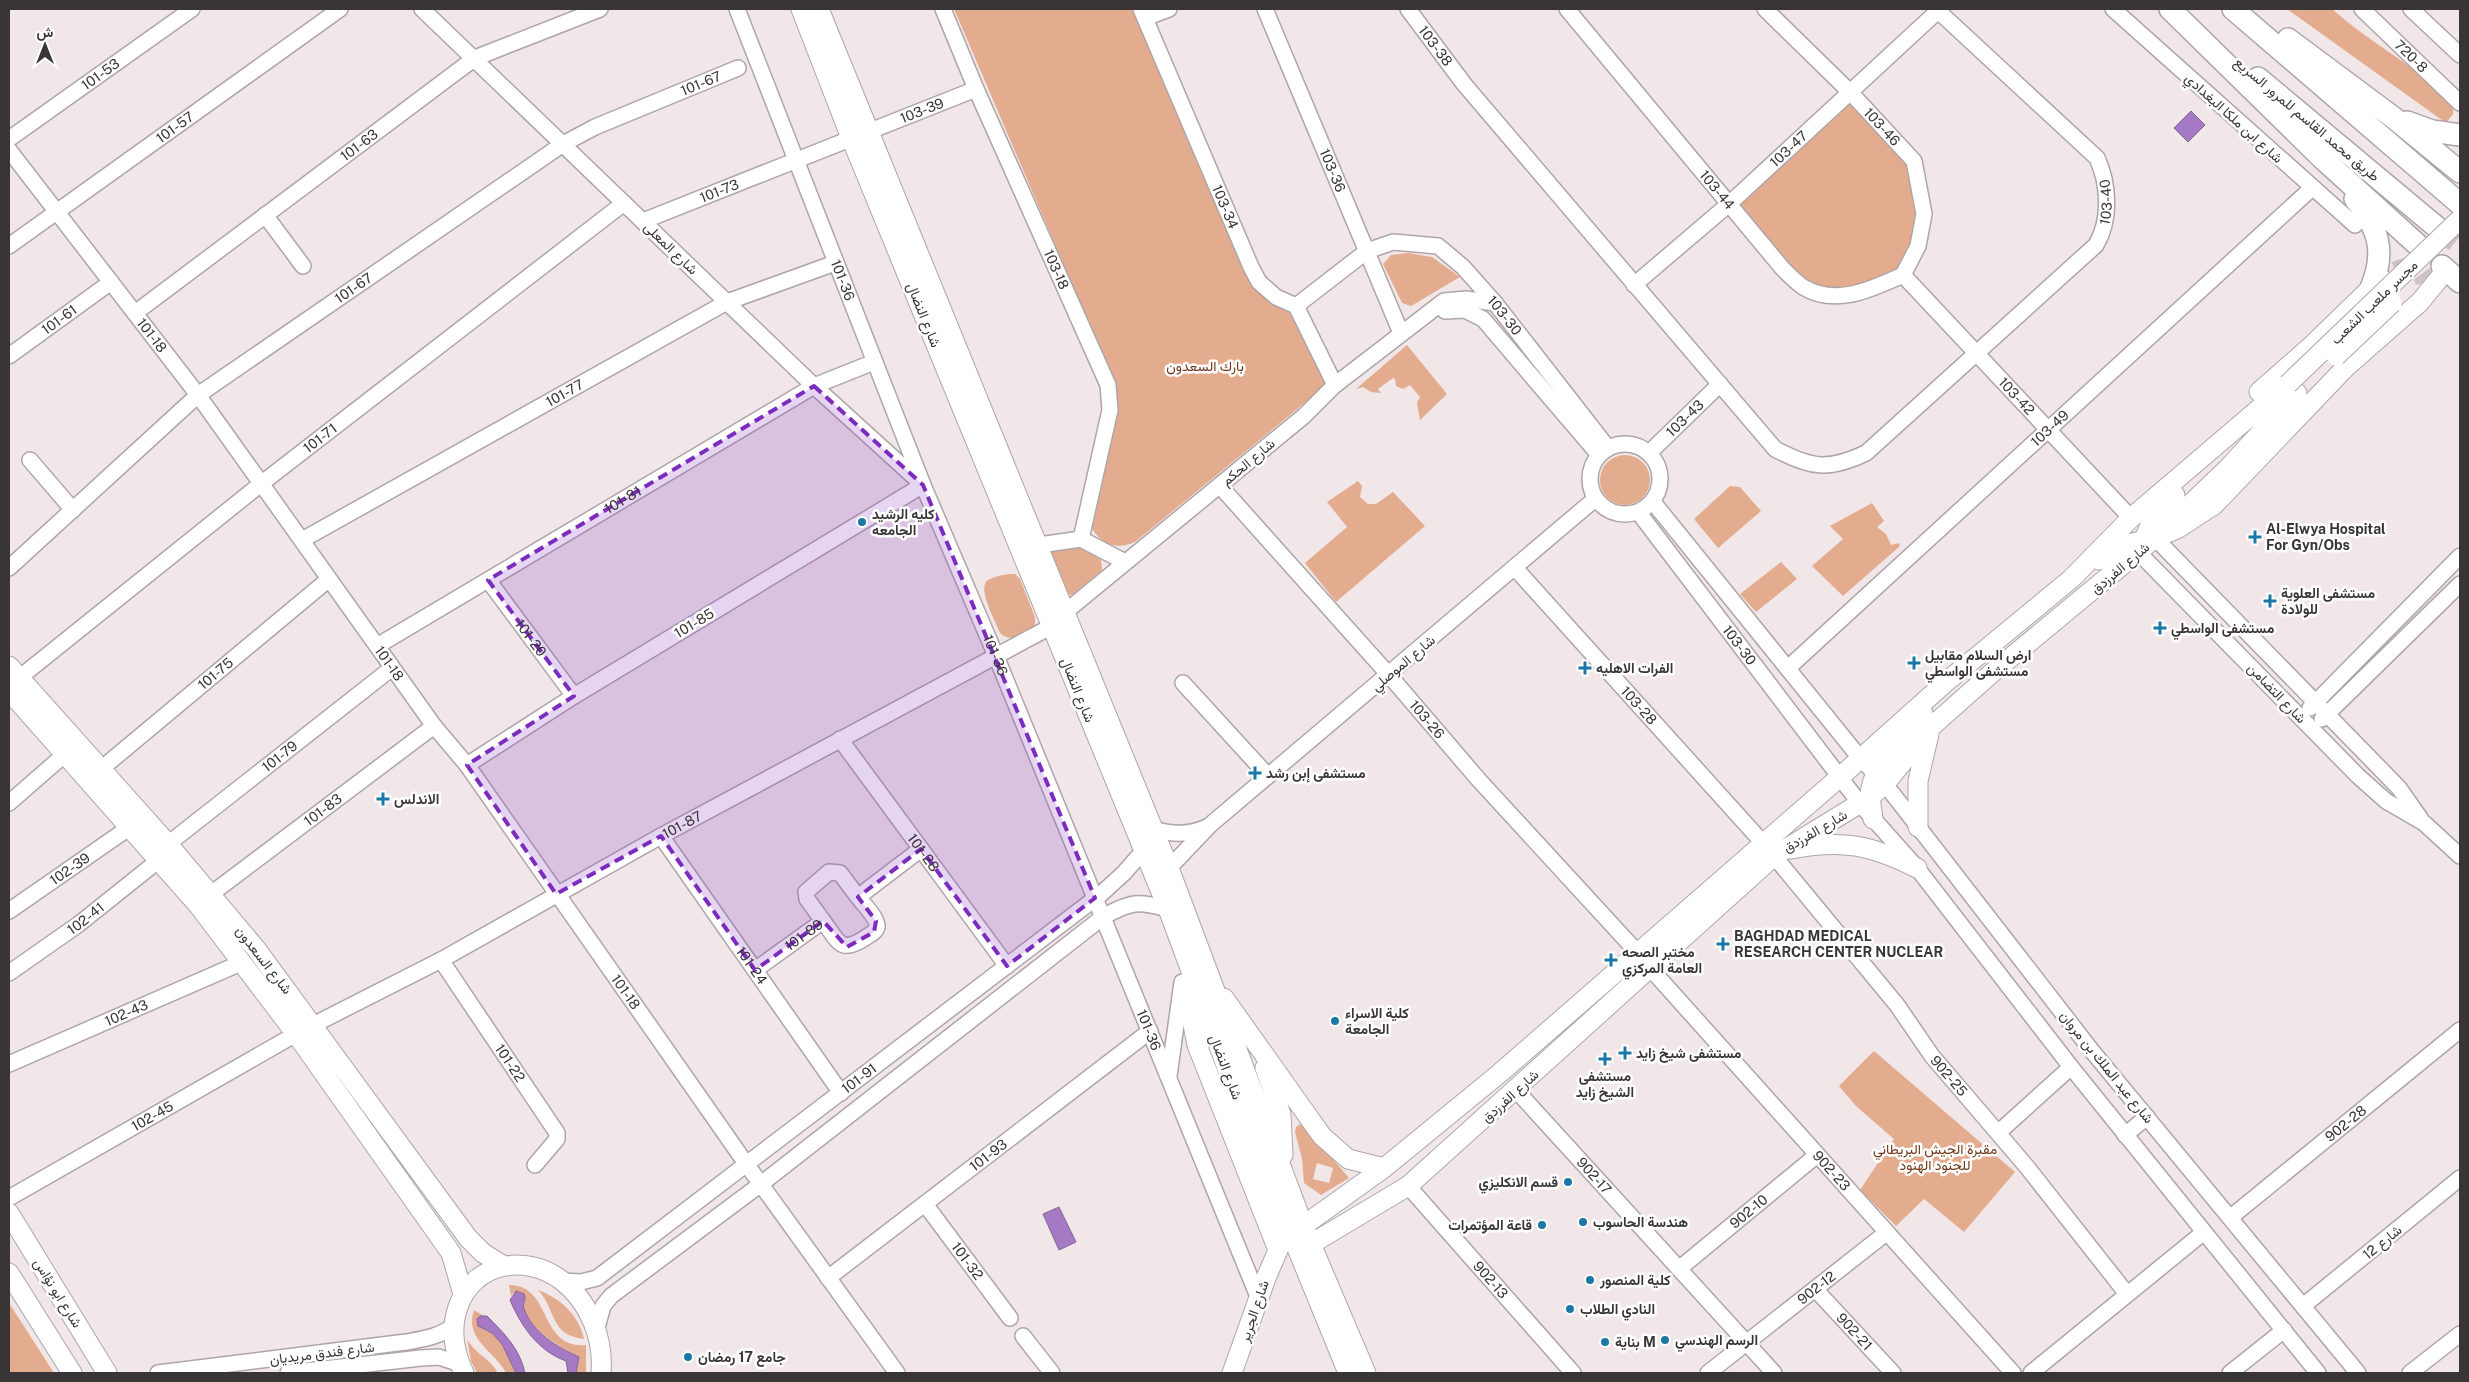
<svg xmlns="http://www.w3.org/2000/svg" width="2469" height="1382" viewBox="0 0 2469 1382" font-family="'Public Sans',Vazirmatn,sans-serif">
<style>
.green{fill:#e4ac8f;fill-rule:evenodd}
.water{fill:#a579c4;stroke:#856499}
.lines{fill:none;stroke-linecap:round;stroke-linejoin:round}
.major-tunnel{stroke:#ccc3c5;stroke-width:19;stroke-dasharray:19 9;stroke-linecap:butt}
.highway-tunnel{stroke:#ccc3c5;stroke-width:21;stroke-dasharray:21 11;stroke-linecap:butt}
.minor-casing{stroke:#afa5a8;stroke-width:18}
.major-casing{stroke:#afa5a8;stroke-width:21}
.highway-casing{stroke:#afa5a8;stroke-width:24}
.minor{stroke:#fff;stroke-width:15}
.major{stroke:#fff;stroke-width:19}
.highway{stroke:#fff;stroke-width:21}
.major-bridge-casing{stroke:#afa5a8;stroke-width:21;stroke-linecap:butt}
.major-bridge{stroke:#fff;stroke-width:19}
.marked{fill:#7b2cbf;fill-opacity:0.2;stroke:#7b2cbf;stroke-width:4;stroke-dasharray:10 6;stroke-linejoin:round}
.poi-dot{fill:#1b77a5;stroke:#fff;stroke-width:2}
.labels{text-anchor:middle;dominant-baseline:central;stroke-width:5;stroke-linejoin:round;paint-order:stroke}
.street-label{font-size:14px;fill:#393436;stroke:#fff}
.park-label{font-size:14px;fill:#6f3918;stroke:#fff}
.poi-label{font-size:14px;font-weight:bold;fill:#393436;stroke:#fff;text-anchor:start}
</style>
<rect width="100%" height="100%" fill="#f1e7e9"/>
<path class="green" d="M954,9H1134L1243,269L1254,287L1290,311L1329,383L1135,542C1116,550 1103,545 1092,529L1117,395L1105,361Z
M2287,9H2332C2369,42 2414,66 2453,98V114L2446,123Z
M1849,100L1914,161L1924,214L1903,275L1835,302L1783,269L1729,204Z
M1408,253L1432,257L1460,277L1411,306L1402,303L1383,264L1391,255Z
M1407,345L1447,394L1420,420L1417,403L1420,397L1410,385L1403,389L1396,386L1395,379L1393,378L1378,389L1381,393L1371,392L1363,387L1356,389Z
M1600 480a25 25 0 1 1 50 0a25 25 0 1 1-50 0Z
M1358,481L1362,486L1360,497L1368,504H1376L1393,492L1425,526L1336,602L1305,563L1347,527L1327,502Z
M1730,486L1740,487L1761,511L1718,548L1694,519Z
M1872,503L1884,521L1877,527L1886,534L1891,545L1899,543L1900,546L1843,596L1812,566L1843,539L1830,526Z
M1051,547L1080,548L1101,560L1102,570L1072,595L1065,594L1047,549Z
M1781,562L1797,579L1756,612L1740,594Z
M1008,574H1015L1020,579L1035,617V627C1024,633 1011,644 1000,633C996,622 976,588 988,580C993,577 1002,575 1008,574Z
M1874,1051L2015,1172L1964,1232L1924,1199L1896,1226L1860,1190L1894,1139L1856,1106L1839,1086Z
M1302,1123L1349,1178L1321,1195L1304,1183L1302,1159L1295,1132L1296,1127ZM1317,1163L1333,1168L1329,1183L1313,1179Z
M509,1285C553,1285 538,1349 586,1345V1373H576L579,1357C564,1350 516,1322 525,1301L513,1293L511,1296Z
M538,1290C560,1298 579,1315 584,1339C549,1335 557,1310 538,1290Z
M9,1303L54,1373H9Z
M474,1310L484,1316H480L484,1330C499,1329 512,1361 516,1373H506C495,1351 464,1340 474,1310Z
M467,1339C475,1354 491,1359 498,1373H477L471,1361Z"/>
<path class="water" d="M2191,111L2205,125L2188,142L2174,128Z
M1059,1207L1076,1242L1059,1250L1043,1214Z
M516,1291L524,1294C527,1300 522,1303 524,1309C533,1333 557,1347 579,1357L576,1373H568L566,1361C538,1351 521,1326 510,1300Z
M480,1316H487C504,1333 520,1349 525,1373H516L502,1344L492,1333L478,1326L477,1319Z"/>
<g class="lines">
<path class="major-tunnel" d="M2396,271C2409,264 2422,268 2425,283"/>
<path class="highway-tunnel" d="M2439,229L2460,246"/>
<defs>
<g id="minor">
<path d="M422,9L814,386L923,485L574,696L467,765"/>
<path id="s1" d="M737,9L923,485L996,656L1259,1299"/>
<path id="s2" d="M943,9L976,89L1108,385L1110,410L1081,539"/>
<path id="s3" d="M1141,9L1251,267L1259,282L1276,297L1296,306L1335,385"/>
<path id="s4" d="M1265,9L1401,333"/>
<path id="s5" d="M1408,9L1464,84L1775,449C1811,468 1828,471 1866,453L2096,245C2111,220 2109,184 2097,158L1936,9"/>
<path id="s6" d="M1567,9L1783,269C1789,275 1796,282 1803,287C1836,307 1872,289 1903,275"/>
<path id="s7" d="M1765,9L1851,93L1914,161L1924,214L1918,246L1903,275"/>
<path d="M2113,9L2355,225"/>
<path id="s8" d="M2362,9L2460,103"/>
<path d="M2411,9L2460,55"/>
<path d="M1145,18L1169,9"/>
<path id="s9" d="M9,139L192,9"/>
<path id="s10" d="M9,150L198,395L434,726L467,765L747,1165L897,1373"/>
<path d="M265,215L303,266"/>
<path id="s11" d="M643,221L976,89"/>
<path id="s12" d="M9,246L340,9"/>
<path id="s13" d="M1903,275L2131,518"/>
<path id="s14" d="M1634,285L1729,204L1940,9"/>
<path id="s15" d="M1296,306L1367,251L1393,242L1438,246L1463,267L1495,303L1608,448"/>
<path d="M1445,311L1465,310L1483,319L1599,455"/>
<path id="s16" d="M135,313L475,58L600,9"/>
<path id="s17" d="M9,356L111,282"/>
<circle cx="1625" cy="479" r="35"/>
<path id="s18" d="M1649,453L1720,384"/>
<path d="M30,460L73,510"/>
<path id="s19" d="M1220,486L1389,675L1478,779L1637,952"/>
<path d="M1653,502L1860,758L1885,784L2092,1051L2358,1373"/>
<path id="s20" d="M1639,513L1861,805L1917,868L2071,1067L2318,1373"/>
<path d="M2155,538L2399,788L2420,818"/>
<path id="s21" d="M302,540L727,302L835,263"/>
<path d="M1039,545L1081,539L1125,562"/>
<path d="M2138,552L2358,776L2386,801L2424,823L2460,856"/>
<path id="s22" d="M9,568L198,395L563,144L595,127L738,68"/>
<path id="s23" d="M1515,568L1763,843"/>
<path id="s24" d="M488,580L574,696"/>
<path d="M1064,613L1304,416L1335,385L1444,301L1466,299L1495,303"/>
<path id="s25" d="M377,646L814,386L874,362"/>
<path id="s26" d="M1788,668L2312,188"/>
<path id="s27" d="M19,678L262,483L624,203"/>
<path d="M1183,683L1268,776"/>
<path d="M2310,708L2460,556"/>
<path d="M2322,719L2460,584"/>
<path id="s28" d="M840,739L1007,966"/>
<path id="s29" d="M101,769L329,579"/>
<path d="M9,803L64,755"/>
<path d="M1152,829C1171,834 1187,836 1207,827"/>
<path id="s30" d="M661,836L841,1093"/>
<path id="s31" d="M168,844L392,668"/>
<path id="s32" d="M1774,856L1897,1005L1932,1056L2027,1167L2127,1294"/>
<path d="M1169,868L1210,825L1595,499"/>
<path id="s33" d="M211,894L434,726"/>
<path id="s34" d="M9,911L130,827"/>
<path d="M823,921L807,899L806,892L829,872L840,873L858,897"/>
<path id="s35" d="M441,960L557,1133V1139L535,1165"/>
<path id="s36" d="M1650,968L2013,1373"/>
<path id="s37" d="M755,970L823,921C839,942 840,954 865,938C869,935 876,932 877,927C878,918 863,904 858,897L921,849"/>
<path id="s38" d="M9,973L79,924L159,860"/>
<path id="s39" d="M313,1025L441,960L661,836L1052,626"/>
<path id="s40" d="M9,1064L243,962"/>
<path d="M1169,1076L1182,982"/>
<path id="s41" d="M1516,1090L1774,1373"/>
<path d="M1999,1132L2071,1067"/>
<path d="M2125,1135L2147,1117"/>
<path id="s42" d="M1408,1186L1573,1373"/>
<path id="s43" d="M9,1198L296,1034"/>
<path id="s44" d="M925,1204L1010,1318"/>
<path id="s45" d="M2231,1217L2460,1030"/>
<path id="s46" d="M1680,1268L1817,1155"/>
<path id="s47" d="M828,1278L1150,1031"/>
<path id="s48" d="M562,1281L581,1282L597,1278L1101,894L1124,873L1144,850"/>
<path id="s49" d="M1815,1289L1893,1373"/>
<path d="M2303,1306L2460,1178"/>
<path d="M596,1331L603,1306L611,1296L761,1184L1103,917C1131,901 1138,901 1168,909"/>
<path d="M1023,1336L1052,1373"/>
<path d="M158,1373L406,1342C423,1339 439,1337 453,1326"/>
<path d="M288,1373L421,1358L439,1357L460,1364"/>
<path id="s50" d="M1708,1373L1886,1233"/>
<path d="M2031,1373L2204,1232"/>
<path d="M2230,1373L2284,1330"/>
<path d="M2410,1373L2460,1334"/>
</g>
<path id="major" d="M801,9L851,138L1168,909L1265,1170L1348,1373
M819,9L1169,868L1303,1225L1366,1373
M2259,392L2309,348L2371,288L2383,280
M2140,549L2153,518L2175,495
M2099,560L2128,544L2155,538L2177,529L2214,505L2346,367L2420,302L2446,270
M9,666L168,844L257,950L468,1238L483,1253L504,1266
M9,691L198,905L296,1034L451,1253L463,1294
M1873,819C1872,808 1868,795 1872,784C1879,760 1908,733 1923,713
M1918,827V781L1929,734
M1791,849C1842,839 1871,845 1917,868
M1185,984L1197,1045L1278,1250
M1224,998L1322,1136L1348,1159L1384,1168
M1265,1068L1281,1114L1283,1155
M9,1213L107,1373
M1299,1247L1311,1244L1408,1186L1774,856L1870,797L1885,784L1931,727L1992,673L2155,538L2229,467L2297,393
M9,1273L72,1373
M464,1373C454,1352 450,1330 458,1307C473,1263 525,1253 561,1280C589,1301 604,1338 601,1373
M1232,1373L1266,1278L1282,1241L1384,1168L1500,1073L1841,776L1946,682L2071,579L2131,518L2288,384"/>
<path id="highway" d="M2170,9L2322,158L2420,247
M2233,9L2460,204
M2288,39L2394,118L2460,172
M2258,78L2439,229
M2407,122L2432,131L2460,135
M2355,199C2379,229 2386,252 2371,288
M2442,266L2460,282"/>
</defs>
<use href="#minor" class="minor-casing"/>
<use href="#major" class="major-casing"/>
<use href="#highway" class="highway-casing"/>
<use href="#minor" class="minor"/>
<use href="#major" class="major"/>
<use href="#highway" class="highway"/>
<defs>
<path id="major-bridge" d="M2336,356L2392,303
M2288,384L2460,219"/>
</defs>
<use href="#major-bridge" class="major-bridge-casing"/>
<use href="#major-bridge" class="major-bridge"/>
</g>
<path class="marked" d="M814,386L923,485L1095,898L1007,966L921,849L858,897L876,921L874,932L847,947L823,921L755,970L661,836L556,894L467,765L574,696L488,580Z"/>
<g class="poi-dot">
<circle cx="862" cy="522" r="5"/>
<path d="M2252.5 529.5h5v5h5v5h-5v5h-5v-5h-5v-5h5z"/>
<path d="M2267.5 593.5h5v5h5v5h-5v5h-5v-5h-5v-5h5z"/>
<path d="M2157.5 620.5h5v5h5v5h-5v5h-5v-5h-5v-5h5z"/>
<path d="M1911.5 655.5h5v5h5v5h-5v5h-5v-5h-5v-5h5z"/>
<path d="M1582.5 660.5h5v5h5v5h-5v5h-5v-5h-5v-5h5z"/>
<path d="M1252.5 765.5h5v5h5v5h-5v5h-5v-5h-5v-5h5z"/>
<path d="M380.5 791.5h5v5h5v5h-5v5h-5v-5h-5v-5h5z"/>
<path d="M1720.5 936.5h5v5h5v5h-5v5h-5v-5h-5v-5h5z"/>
<path d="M1608.5 952.5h5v5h5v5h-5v5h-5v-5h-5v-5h5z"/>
<circle cx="1335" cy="1021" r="5"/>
<path d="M1622.5 1045.5h5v5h5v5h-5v5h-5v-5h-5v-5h5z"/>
<path d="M1602.5 1051.5h5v5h5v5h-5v5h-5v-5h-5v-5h5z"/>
<circle cx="1568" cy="1182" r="5"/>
<circle cx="1583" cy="1222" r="5"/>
<circle cx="1542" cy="1225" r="5"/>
<circle cx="1590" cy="1280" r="5"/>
<circle cx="1570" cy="1309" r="5"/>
<circle cx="1665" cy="1340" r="5"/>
<circle cx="1605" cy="1342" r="5"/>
<circle cx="688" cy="1357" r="5"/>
</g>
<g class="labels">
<g class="street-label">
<text stroke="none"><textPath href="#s5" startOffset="46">103-38</textPath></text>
<text stroke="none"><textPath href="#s8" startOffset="68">720-8</textPath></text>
<text stroke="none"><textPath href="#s9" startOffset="112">101-53</textPath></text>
<text stroke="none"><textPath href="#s22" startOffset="850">101-67</textPath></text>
<text stroke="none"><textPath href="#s11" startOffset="300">103-39</textPath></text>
<text transform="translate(2234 118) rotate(42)">شارع ابن ملكا البغدادي</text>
<text transform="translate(2307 119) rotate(40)">طريق محمد القاسم للمرور السريع</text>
<text stroke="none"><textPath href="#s12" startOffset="204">101-57</textPath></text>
<text stroke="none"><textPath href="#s7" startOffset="166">103-46</textPath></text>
<text stroke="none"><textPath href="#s16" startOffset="280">101-63</textPath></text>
<text stroke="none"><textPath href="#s14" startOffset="206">103-47</textPath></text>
<text stroke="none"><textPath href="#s4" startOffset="175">103-36</textPath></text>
<text stroke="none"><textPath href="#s11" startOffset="82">101-73</textPath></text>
<text stroke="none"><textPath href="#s6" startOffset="235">103-44</textPath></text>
<text stroke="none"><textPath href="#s5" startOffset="1024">103-40</textPath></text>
<text stroke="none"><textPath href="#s3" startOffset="215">103-34</textPath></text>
<text transform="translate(671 248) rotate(44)">شارع المعلى</text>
<text stroke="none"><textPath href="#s2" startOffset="284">103-18</textPath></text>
<text stroke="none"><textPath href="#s1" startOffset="291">101-36</textPath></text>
<text stroke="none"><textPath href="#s22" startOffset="445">101-67</textPath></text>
<text transform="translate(2374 302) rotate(-44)">مجسر ملعب الشعب</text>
<text transform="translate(924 315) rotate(68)">شارع النضال</text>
<text stroke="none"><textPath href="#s15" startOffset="259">103-30</textPath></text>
<text stroke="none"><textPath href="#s17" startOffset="62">101-61</textPath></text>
<text stroke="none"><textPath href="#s10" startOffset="234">101-18</textPath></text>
<text stroke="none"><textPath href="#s21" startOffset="301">101-77</textPath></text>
<text stroke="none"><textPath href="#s13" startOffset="166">103-42</textPath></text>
<text stroke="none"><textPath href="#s18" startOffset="50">103-43</textPath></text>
<text stroke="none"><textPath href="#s26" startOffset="355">103-49</textPath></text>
<text stroke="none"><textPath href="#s27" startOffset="385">101-71</textPath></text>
<text transform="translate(1248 462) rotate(-40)">شارع الحكم</text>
<text stroke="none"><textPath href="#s25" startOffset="286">101-81</textPath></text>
<text transform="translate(2120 568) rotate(-40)">شارع الفرزدق</text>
<text transform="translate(694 623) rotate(-31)">101-85</text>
<text stroke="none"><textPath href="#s24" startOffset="72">101-20</textPath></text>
<text stroke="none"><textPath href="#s20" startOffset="166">103-30</textPath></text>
<text stroke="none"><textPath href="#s1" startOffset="696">101-36</textPath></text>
<text transform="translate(1403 663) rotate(-40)">شارع الموصلي</text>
<text stroke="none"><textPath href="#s10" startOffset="639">101-18</textPath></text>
<text stroke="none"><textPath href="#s29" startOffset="149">101-75</textPath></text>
<text transform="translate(1078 690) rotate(68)">شارع النضال</text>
<text transform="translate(2277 693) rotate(46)">شارع التضامن</text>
<text stroke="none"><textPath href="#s23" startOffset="185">103-28</textPath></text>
<text stroke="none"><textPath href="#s19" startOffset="312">103-26</textPath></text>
<text stroke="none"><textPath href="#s31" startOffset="142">101-79</textPath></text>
<text stroke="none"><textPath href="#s33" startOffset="140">101-83</textPath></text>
<text stroke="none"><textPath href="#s39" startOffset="420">101-87</textPath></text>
<text transform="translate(1815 831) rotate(-30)">شارع الفرزدق</text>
<text stroke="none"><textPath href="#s28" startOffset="141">101-28</textPath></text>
<text stroke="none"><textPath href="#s34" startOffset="74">102-39</textPath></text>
<text stroke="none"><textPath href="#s38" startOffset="94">102-41</textPath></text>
<text stroke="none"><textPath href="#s37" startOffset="60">101-89</textPath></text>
<text transform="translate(264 960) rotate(52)">شارع السعدون</text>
<text stroke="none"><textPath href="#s30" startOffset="158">101-24</textPath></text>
<text stroke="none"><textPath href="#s10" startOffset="1044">101-18</textPath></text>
<text stroke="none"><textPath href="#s40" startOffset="128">102-43</textPath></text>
<text stroke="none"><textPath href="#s1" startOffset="1101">101-36</textPath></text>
<text stroke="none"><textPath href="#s35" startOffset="124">101-22</textPath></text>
<text transform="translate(1226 1067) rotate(69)">شارع النضال</text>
<text transform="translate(2107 1067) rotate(51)">شارع عبد الملك بن مروان</text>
<text stroke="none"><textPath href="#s32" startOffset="281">902-25</textPath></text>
<text stroke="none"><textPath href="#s48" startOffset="365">101-91</textPath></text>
<text transform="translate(1510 1096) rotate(-42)">شارع الفرزدق</text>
<text stroke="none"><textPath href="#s43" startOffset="165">102-45</textPath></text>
<text stroke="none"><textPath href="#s45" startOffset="148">902-28</textPath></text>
<text stroke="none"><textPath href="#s47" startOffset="202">101-93</textPath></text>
<text stroke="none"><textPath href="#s36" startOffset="272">902-23</textPath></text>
<text stroke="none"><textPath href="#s41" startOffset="116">902-17</textPath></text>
<text stroke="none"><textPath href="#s46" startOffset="89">902-10</textPath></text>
<text transform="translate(2382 1242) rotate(-39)">شارع 12</text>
<text stroke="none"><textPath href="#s44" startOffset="71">101-32</textPath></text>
<text stroke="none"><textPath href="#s42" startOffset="125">902-13</textPath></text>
<text stroke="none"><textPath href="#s50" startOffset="138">902-12</textPath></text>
<text transform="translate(58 1293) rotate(58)">شارع ابو نؤاس</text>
<text transform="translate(1254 1311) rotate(-71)">شارع الجرير</text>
<text stroke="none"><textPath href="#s49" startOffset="58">902-21</textPath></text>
<text transform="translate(322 1353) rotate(-7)">شارع فندق مريديان</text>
</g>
<g class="park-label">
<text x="1205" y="366">بارك السعدون</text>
<text x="1935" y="1149">مقبرة الجيش البريطاني<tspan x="1935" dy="16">للجنود الهنود</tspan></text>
</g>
<g class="poi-label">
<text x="872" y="514">كليه الرشيد<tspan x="872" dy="16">الجامعه</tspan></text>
<text x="2266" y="529">Al-Elwya Hospital<tspan x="2266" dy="16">For Gyn/Obs</tspan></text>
<text x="2281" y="593">مستشفى العلوية<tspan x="2281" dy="16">للولادة</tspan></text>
<text x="2171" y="628">مستشفى الواسطي</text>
<text x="1925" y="655">ارض السلام مقابيل<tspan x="1925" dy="16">مستشفى الواسطي</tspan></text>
<text x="1596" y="668">الفرات الاهليه</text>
<text x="1266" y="773">مستشفى إبن رشد</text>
<text x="394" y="799">الاندلس</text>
<text x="1734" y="936">BAGHDAD MEDICAL<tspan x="1734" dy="16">RESEARCH CENTER NUCLEAR</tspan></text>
<text x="1622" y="952">مختبر الصحه<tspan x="1622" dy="16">العامة المركزي</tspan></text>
<text x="1345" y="1013">كلية الاسراء<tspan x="1345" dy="16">الجامعة</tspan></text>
<text x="1636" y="1053">مستشفى شيخ زايد</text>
<text x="1605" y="1076" text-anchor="middle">مستشفى<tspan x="1605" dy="16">الشيخ زايد</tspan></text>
<text x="1558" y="1182" text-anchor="end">قسم الانكليزي</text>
<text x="1593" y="1222">هندسة الحاسوب</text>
<text x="1532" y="1225" text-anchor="end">قاعة المؤتمرات</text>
<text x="1600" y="1280">كلية المنصور</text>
<text x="1580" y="1309">النادي الطلاب</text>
<text x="1675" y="1340">الرسم الهندسي</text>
<text x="1615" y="1342">بناية M</text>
<text x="698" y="1357">جامع 17 رمضان</text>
</g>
</g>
<rect width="2469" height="1382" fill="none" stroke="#393436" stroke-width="20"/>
<g transform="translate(45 45)" stroke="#ffffff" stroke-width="4" paint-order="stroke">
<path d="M0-4L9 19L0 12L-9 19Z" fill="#393436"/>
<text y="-8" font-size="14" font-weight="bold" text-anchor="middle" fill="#393436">ش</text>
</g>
</svg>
